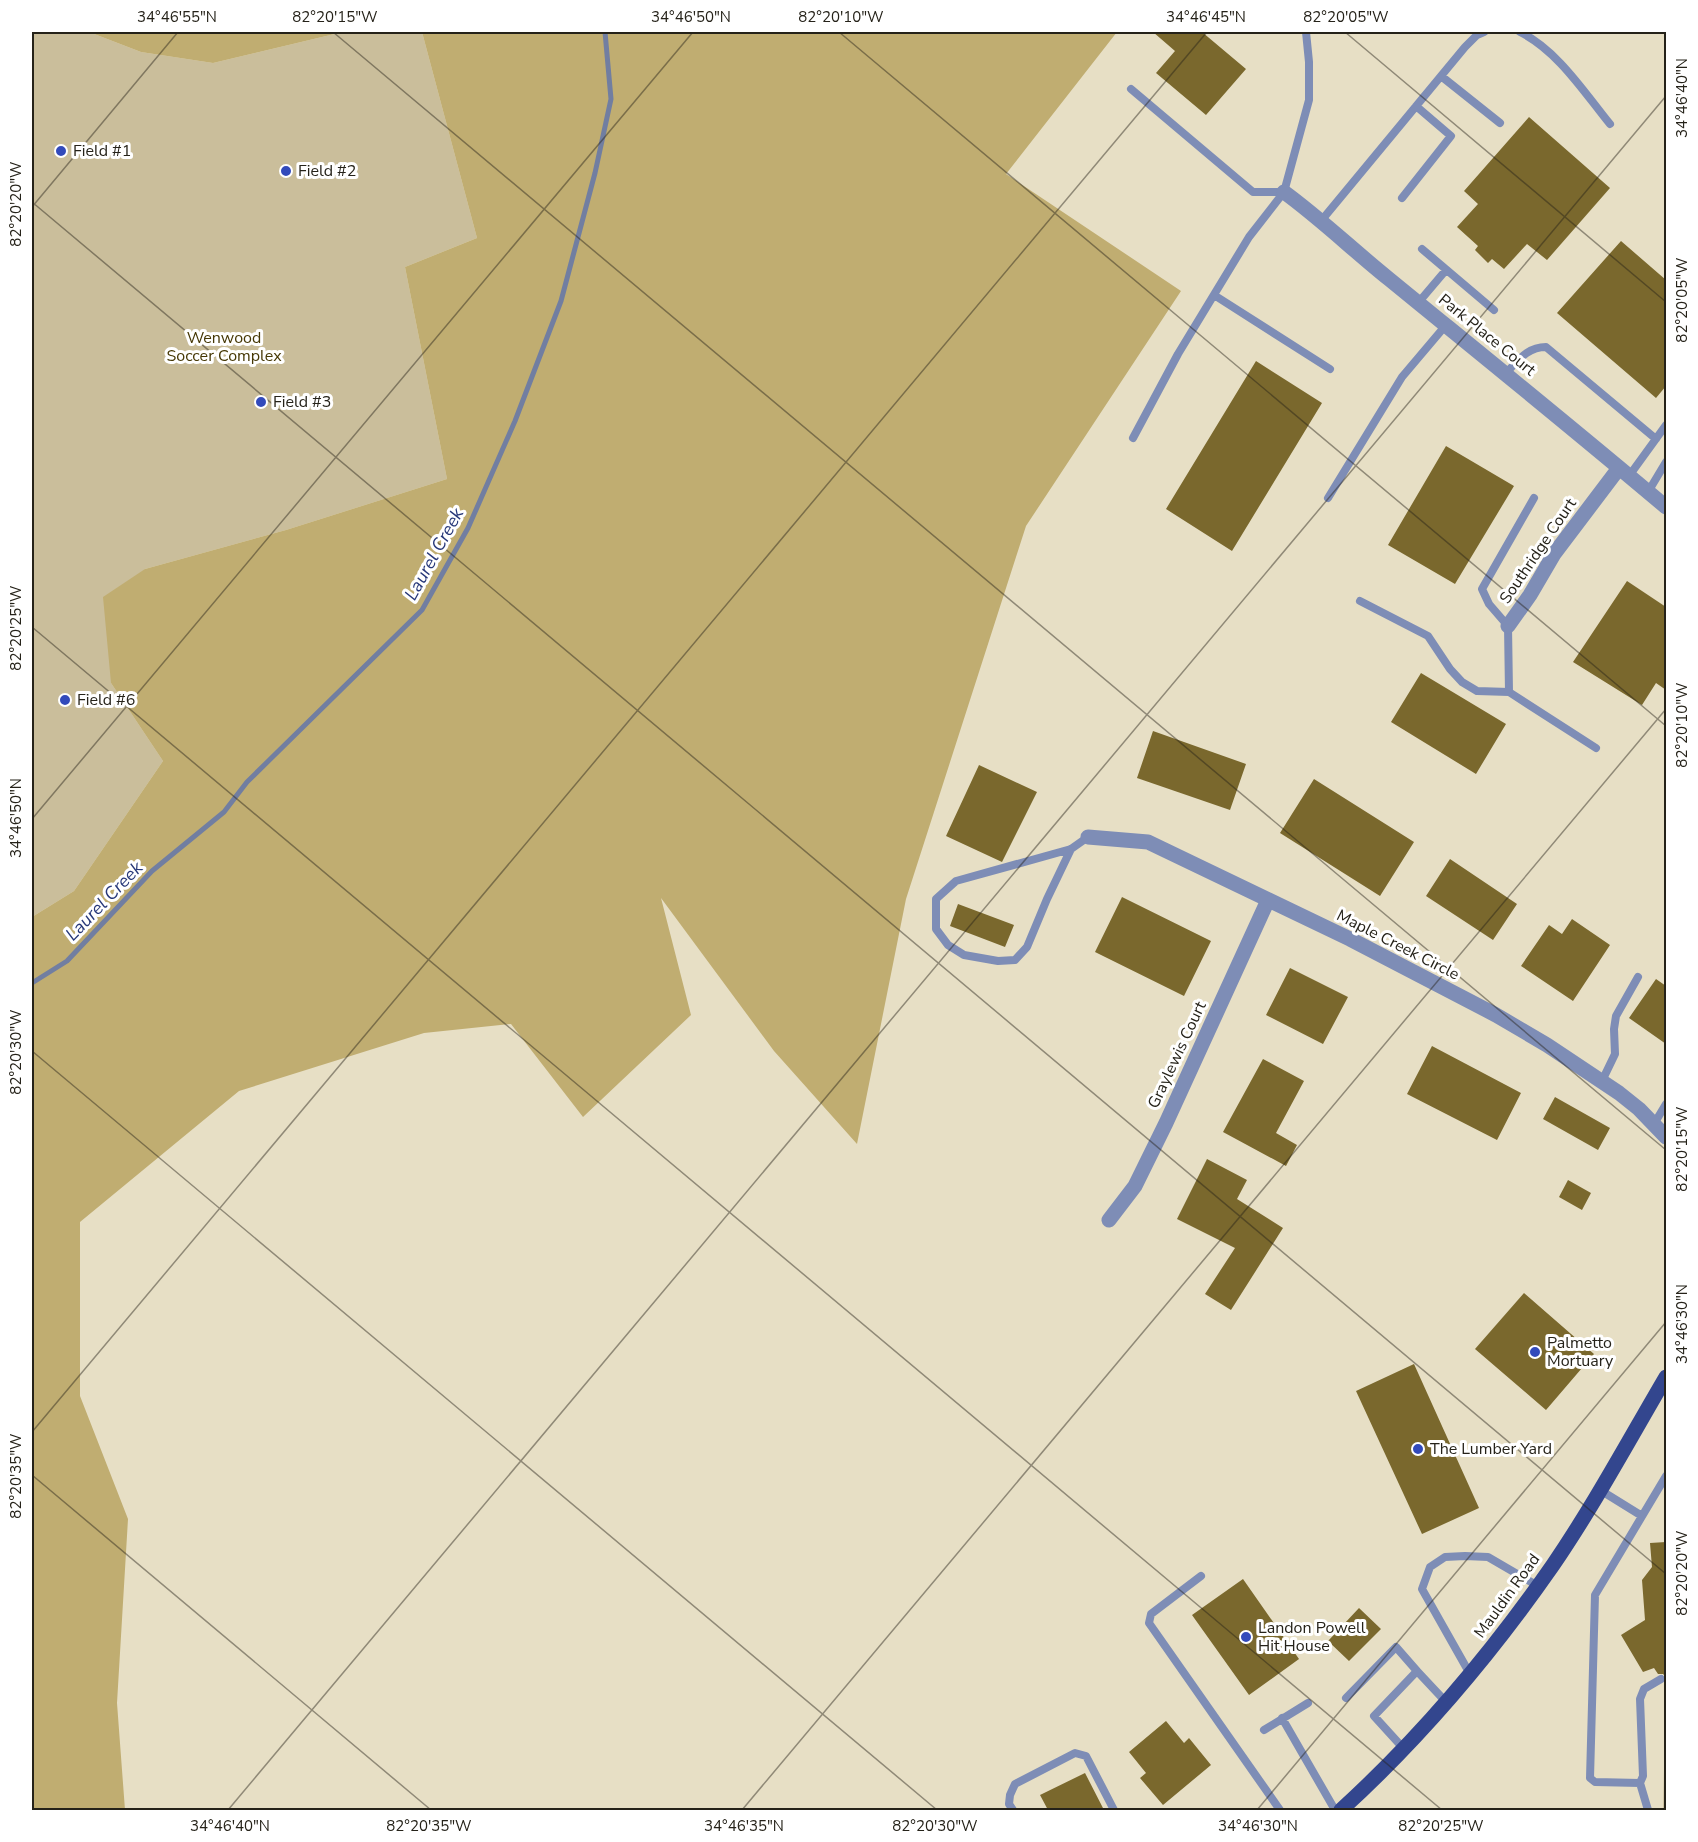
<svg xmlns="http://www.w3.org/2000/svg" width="1698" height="1842" viewBox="0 0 1698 1842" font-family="'Nunito Sans',sans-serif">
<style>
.green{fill:#cabe9b}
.forest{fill:#c0ad71}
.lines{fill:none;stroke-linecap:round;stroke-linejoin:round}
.stream{stroke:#717ea1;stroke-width:5}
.building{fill:#7a682d}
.lane{stroke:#7e8db6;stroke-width:8}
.street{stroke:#7e8db6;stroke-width:15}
.primary{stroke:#33468e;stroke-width:15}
.ticks{fill:none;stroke:#252219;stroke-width:1.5;stroke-opacity:0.45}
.poi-dot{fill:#324abb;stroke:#fff;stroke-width:2}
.labels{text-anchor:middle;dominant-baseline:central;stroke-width:6;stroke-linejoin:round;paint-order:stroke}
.poi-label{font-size:16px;fill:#252219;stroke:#fff;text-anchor:start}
.street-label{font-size:16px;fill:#252219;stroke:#fff}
.park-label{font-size:16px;fill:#453704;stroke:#fff}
.water-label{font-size:18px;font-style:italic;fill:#273879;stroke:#fff}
.neatline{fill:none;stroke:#252219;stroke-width:2}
.ticks-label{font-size:15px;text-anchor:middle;fill:#252219}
</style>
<rect width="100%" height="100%" fill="#e7dfc5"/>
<path class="green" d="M32,32H89L141,52L213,63L343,32H422L477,238L405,267L447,479L286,530L145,569L111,683L163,761L74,891L32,917Z
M1666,1687V1810H1663Z"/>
<path class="forest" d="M89,32H343L213,63L141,52Z
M422,32H1117L1006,174L1181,291L1026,526L906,899L857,1144L774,1051L661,898L691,1015L583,1117L511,1024L424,1033L239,1091L80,1222V1396L128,1519L117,1703L125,1810H32V917L74,891L163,761L111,683L103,597L145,569L286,530L447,479L405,267L477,238Z"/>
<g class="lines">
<path class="stream" d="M32,983L67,961L152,871L224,812L247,782L422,610L468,528L515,421L561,301L595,173L611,99L605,32"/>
</g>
<path class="building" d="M1153,32H1202L1246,69L1206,115L1156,73L1175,51Z
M1529,117L1610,188L1547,260L1527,244L1504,269L1492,259L1488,263L1475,250L1478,246L1457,227L1478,204L1464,191Z
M1621,241L1666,280V386L1656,398L1557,313Z
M1256,361L1322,403L1232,551L1166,509Z
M1446,446L1514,486L1455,584L1388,545Z
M1627,581L1666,607V690L1656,683L1642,705L1573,662Z
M1421,673L1506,724L1476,774L1391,722Z
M1153,731L1246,764L1230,810L1137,778Z
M979,765L1037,792L1002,862L946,836Z
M1314,779L1414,842L1380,896L1280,833Z
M1450,859L1517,904L1493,940L1426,896Z
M1122,897L1211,941L1184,996L1095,952Z
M958,904L1014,925L1005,947L950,926Z
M1572,919L1610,945L1573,1001L1521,966L1549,925L1562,934Z
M1290,968L1348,997L1323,1044L1266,1015Z
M1656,979L1666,986V1044L1629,1018Z
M1432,1046L1521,1093L1497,1140L1407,1094Z
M1263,1059L1304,1081L1276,1133L1297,1145L1286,1166L1223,1132Z
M1555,1097L1610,1128L1598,1150L1543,1119Z
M1207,1159L1247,1180L1237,1199L1283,1228L1231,1310L1205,1294L1235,1248L1177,1219Z
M1568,1180L1591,1193L1582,1210L1559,1197Z
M1524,1293L1594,1354L1546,1410L1475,1349Z
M1414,1364L1479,1508L1422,1534L1356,1391Z
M1666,1542V1677L1663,1674H1658L1654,1668L1643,1672L1621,1635L1645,1620L1642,1580L1652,1567L1650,1543Z
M1243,1579L1299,1659L1249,1695L1192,1615Z
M1359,1608L1381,1629L1349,1661L1328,1641Z
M1166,1721L1184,1743L1189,1738L1211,1765L1163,1805L1140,1778L1146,1773L1129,1752Z
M1085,1773L1104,1810H1048L1040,1795Z"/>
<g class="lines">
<path class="lane" d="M1520,32C1557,50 1584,92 1610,124
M1441,76L1500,123
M1131,89L1253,192H1284
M1402,198L1451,136L1416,106
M1321,221L1465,47L1477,35L1484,32
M1422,249L1494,310
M1214,295L1330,369
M1418,303L1446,270
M1506,373C1518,361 1527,347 1546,347L1656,439
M1133,438L1178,354L1249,237L1284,192L1309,100V62L1306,32
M1629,476L1666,425
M1648,492L1666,462
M1328,498L1402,377L1446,325
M1360,601L1428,636L1450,669L1462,682L1477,691L1509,692L1508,626L1489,604L1482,589L1534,498
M1509,692L1596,748
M1071,849L1047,899L1027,947L1015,960L998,961L964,955L948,945L936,929V899L956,881L1071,849L1088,837
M1602,1081L1615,1054L1614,1029L1616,1016L1638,977
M1654,1124L1666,1104
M1600,1490L1642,1516
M1201,1576L1151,1614L1149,1623L1280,1810
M1417,1671L1446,1702
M1470,1674L1422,1589L1430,1567L1445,1557L1465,1556L1488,1557L1538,1586
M1346,1698L1396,1647L1417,1671L1374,1716L1404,1749
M1282,1718L1335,1810
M1264,1730L1308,1703
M1640,1783L1643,1776L1640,1699L1644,1689L1661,1679
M1013,1810L1009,1804L1010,1795L1015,1784L1075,1753L1086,1756L1114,1810
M1648,1810L1640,1783L1595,1782L1590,1778L1595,1595L1666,1476"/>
<path class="street" d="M1284,192C1321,219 1354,251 1389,279C1482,355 1575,430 1666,507
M1508,626L1530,595L1554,554L1619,468
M1088,837L1148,842L1350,939L1496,1015L1547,1045L1619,1093L1639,1109L1666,1137
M1109,1220L1135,1186L1166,1123L1268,900"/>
<path class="primary" d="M1341,1810C1421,1737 1491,1654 1553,1565C1594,1505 1629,1440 1666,1377"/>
</g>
<path class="ticks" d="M333,32L1666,1150M839,32L1666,726M1345,32L1666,302M32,202L1666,1574M32,207L178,32M32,627L1442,1810M32,819L693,32M32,1051L937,1810M32,1432L1207,32M32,1475L431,1810M228,1810L1666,96M742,1810L1666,709M1257,1810L1666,1322"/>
<g class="poi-dot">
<circle cx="61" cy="151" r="6"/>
<circle cx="286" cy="171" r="6"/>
<circle cx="261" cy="402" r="6"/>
<circle cx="65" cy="700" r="6"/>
<circle cx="1535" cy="1352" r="6"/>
<circle cx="1418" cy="1449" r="6"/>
<circle cx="1246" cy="1637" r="6"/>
</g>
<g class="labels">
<g class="poi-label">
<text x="73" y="151">Field #1</text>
<text x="298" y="171">Field #2</text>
<text x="273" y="402">Field #3</text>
<text x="77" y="700">Field #6</text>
<text x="1547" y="1343">Palmetto<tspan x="1547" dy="18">Mortuary</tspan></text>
<text x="1430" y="1449">The Lumber Yard</text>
<text x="1258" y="1628">Landon Powell<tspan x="1258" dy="18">Hit House</tspan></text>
</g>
<g class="street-label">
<text transform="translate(1487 335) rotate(39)">Park Place Court</text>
<text transform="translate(1538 551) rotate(-56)">Southridge Court</text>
<text transform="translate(1398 945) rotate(27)">Maple Creek Circle</text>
<text transform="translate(1177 1055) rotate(-65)">Graylewis Court</text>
<text transform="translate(1507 1596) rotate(-54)">Mauldin Road</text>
</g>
<g class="park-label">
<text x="224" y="338">Wenwood<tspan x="224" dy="18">Soccer Complex</tspan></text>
</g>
<g class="water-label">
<text transform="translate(434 554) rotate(-61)">Laurel Creek</text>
<text transform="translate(104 901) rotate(-46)">Laurel Creek</text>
</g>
</g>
<rect width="1698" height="1842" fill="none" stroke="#ffffff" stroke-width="66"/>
<rect x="33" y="33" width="1632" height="1776" class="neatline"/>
<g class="ticks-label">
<text x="177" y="22">34°46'55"N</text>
<text x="335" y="22">82°20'15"W</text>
<text x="691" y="22">34°46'50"N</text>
<text x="841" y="22">82°20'10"W</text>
<text x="1206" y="22">34°46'45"N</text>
<text x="1346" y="22">82°20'05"W</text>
<text transform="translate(1682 98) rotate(-90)" y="5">34°46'40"N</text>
<text transform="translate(16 204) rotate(-90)" y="5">82°20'20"W</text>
<text transform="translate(1682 300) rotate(-90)" y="5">82°20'05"W</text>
<text transform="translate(16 628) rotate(-90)" y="5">82°20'25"W</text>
<text transform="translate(1682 725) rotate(-90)" y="5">82°20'10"W</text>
<text transform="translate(16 818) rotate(-90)" y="5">34°46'50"N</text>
<text transform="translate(16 1052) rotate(-90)" y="5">82°20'30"W</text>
<text transform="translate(1682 1149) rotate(-90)" y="5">82°20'15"W</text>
<text transform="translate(1682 1324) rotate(-90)" y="5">34°46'30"N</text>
<text transform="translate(16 1476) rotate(-90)" y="5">82°20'35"W</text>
<text transform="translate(1682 1573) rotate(-90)" y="5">82°20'20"W</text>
<text x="230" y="1831">34°46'40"N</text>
<text x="429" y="1831">82°20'35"W</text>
<text x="744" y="1831">34°46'35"N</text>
<text x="935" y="1831">82°20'30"W</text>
<text x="1258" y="1831">34°46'30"N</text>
<text x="1441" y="1831">82°20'25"W</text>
</g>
</svg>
